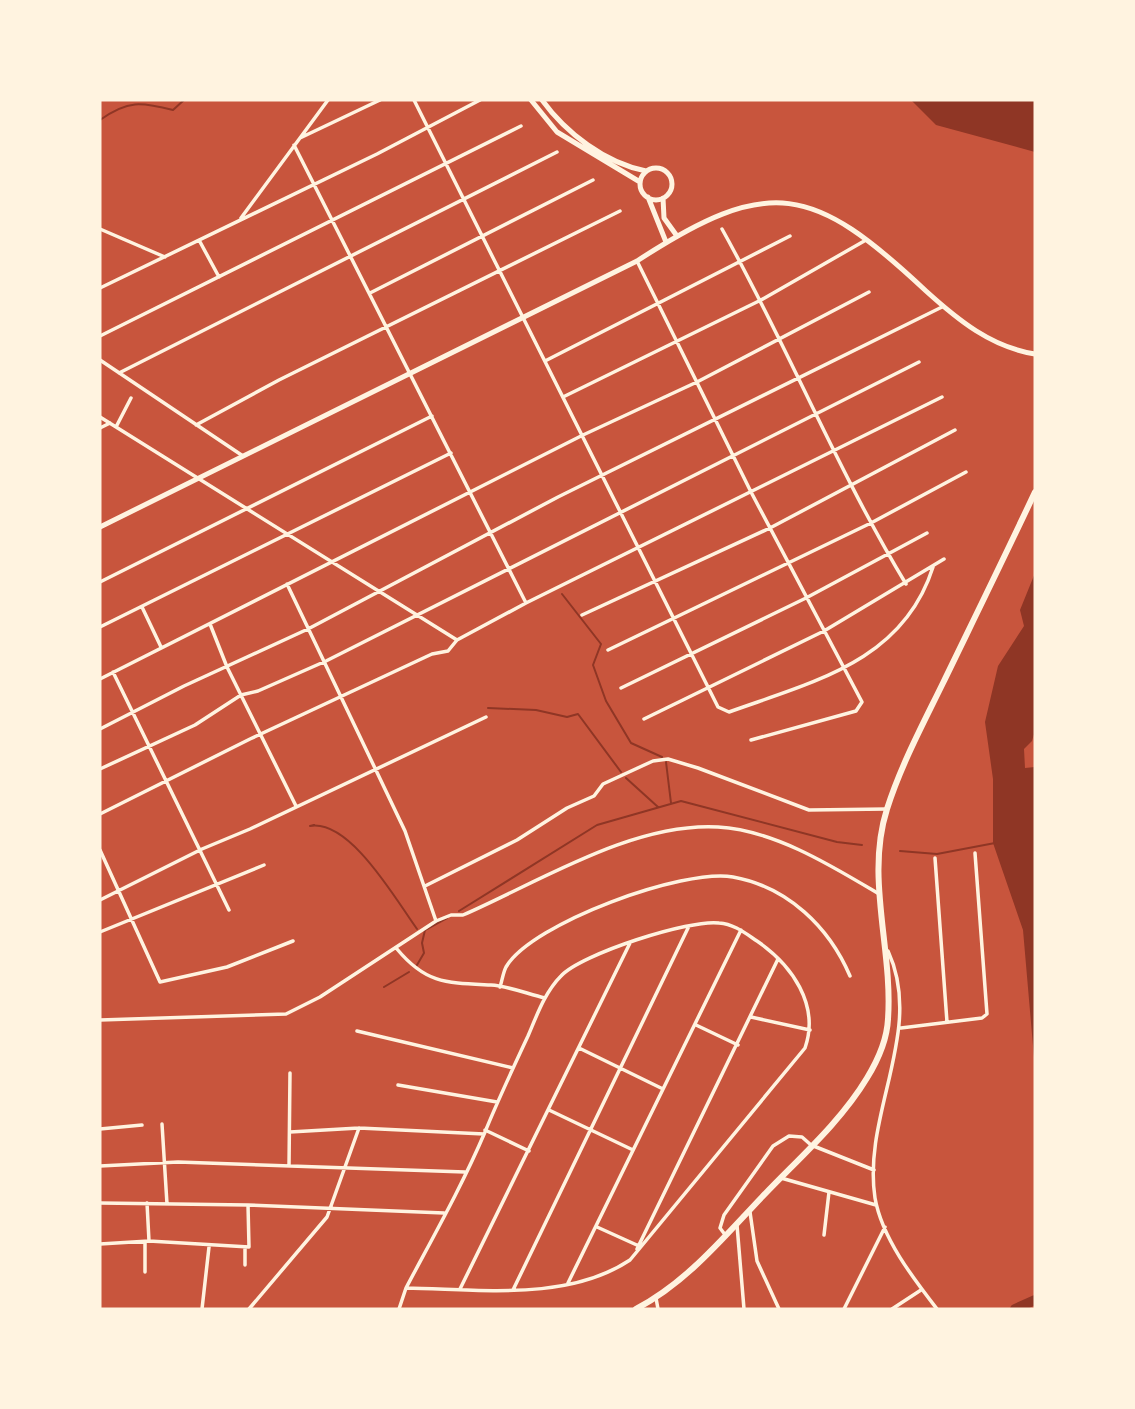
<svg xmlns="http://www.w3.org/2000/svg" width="1135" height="1409" viewBox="0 0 1135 1409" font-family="'Nunito Sans',sans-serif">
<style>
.water{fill:#8f3625}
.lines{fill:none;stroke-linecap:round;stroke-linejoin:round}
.stream{stroke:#8f3625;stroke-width:2}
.river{stroke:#8f3625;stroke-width:10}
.minor{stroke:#fff3e0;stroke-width:3.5}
.secondary{stroke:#fff3e0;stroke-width:5}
.primary{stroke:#fff3e0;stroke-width:6}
</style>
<rect width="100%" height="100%" fill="#c8553d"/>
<path class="water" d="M911,100H1035V152L936,125Z
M1035,573V731L1032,741L1024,749L1025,768L1035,767V1069L1023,930L993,843V779L985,722L998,666L1024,626L1020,610Z"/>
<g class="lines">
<path class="stream" d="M100,120C128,100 141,102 173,110L184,100
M562,594L601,644L593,665L606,701L631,743L662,757
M488,708L536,710L567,717L578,714L621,772
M666,762L671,803
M626,778L658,807
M314,825L310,826C350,819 396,900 417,929
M900,851L937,854L995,843
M459,911L597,825L681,801L837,842L862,845
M417,965L424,953L422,943L425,930L447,918
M384,987L409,972"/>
<path class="river" d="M1015,1309L1035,1300"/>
<path class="minor" d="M414,100L718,707L729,712C812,682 903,662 933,567
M300,138L380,100
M294,145L526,603
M241,218L328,100
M100,229L165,257
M722,229C787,345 837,470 906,584
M199,240L219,277
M637,261L751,492L862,702L856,711L751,740
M100,288L377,154L480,100
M370,293L593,180
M100,336L521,126
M100,360L243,456
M545,361L790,236
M119,373L557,152
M563,397L761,300L866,240
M100,417L457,640
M196,425L279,380L620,211
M116,427L131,398
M100,428L110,423
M100,582L432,416
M287,584L405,831L436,921
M142,607L161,647
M582,615L770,528L955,430
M210,624L227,667L296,806
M100,627L451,453
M608,650L871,523L966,472
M113,672L229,910
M100,679L583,435L697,382L869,292
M621,688L806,598L927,533
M644,719L824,631L944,559
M100,729L184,686L308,629L558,497L942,307
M100,769L195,725L241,695L258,691L326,661L919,362
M100,814L250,739L432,654L448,651L457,640L526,603L942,397
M100,850L160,982L227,967L293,941
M935,858L947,1022
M425,886L517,840L567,808L594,796L603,784L653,761L668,759L698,768L809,810L887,809
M100,900L202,849L250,829L486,717
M100,932L264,865
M397,949C426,984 447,983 491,985C508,986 528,994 545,998
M888,951C925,1031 862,1114 875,1198C882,1238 913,1278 937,1309
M500,987C502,981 503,973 506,967C532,923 684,868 733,877C788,887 829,927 850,976
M751,1017L810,1030
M100,1020L286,1014L320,997L436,921L451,915H463C539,882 633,822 718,827C774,830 832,866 879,894
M696,1025L738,1045
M901,1028L982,1018L987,1014L975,853
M357,1031L513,1068
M579,1048L663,1089
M398,1085L497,1102
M549,1110L633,1150
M162,1124L167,1204
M100,1129L142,1125
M485,1130L529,1151
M290,1132L359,1128L484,1134
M100,1166L178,1162L465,1172
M289,1166L290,1073
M781,1178L876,1205
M100,1203L248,1205L444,1213
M147,1203L149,1241
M750,1212L757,1261L779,1309
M737,1225L744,1309
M597,1227L639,1246
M824,1235L829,1192
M726,1236L720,1228L724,1215L773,1146L789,1136L802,1137L811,1145L874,1170
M100,1244L149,1241L249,1247L248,1205
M637,1249L778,959
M245,1265V1247
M145,1272V1242
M568,1283L741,930
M460,1289L630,943
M513,1290L689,926
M656,1298L658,1309
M202,1309L209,1247
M249,1309L327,1217L359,1128
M399,1309L406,1288C433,1237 462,1186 485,1132C498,1100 513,1068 528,1036C537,1015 545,992 561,976C581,954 690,919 719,923C734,924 745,933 757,941C792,965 820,1005 805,1048L630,1260C567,1302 478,1289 406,1288
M844,1309L885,1227
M892,1309L921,1290"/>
<path class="secondary" d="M531,100L557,132L640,182
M542,100C566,133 605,163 646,171
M640 184a16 16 0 1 1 32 0a16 16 0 1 1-32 0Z
M648,197L666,242
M663,198L664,218L677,236
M100,527L637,261C770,174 813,185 926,291C958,320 991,347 1035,354"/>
<path class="primary" d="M636,1309C687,1282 722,1239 762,1197C797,1160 840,1123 867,1078C878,1060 887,1040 888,1019C893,949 865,878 887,809C901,765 923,724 943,683C974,619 1005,556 1035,492"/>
</g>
<rect width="1135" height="1409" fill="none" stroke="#fff3e0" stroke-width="203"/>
</svg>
